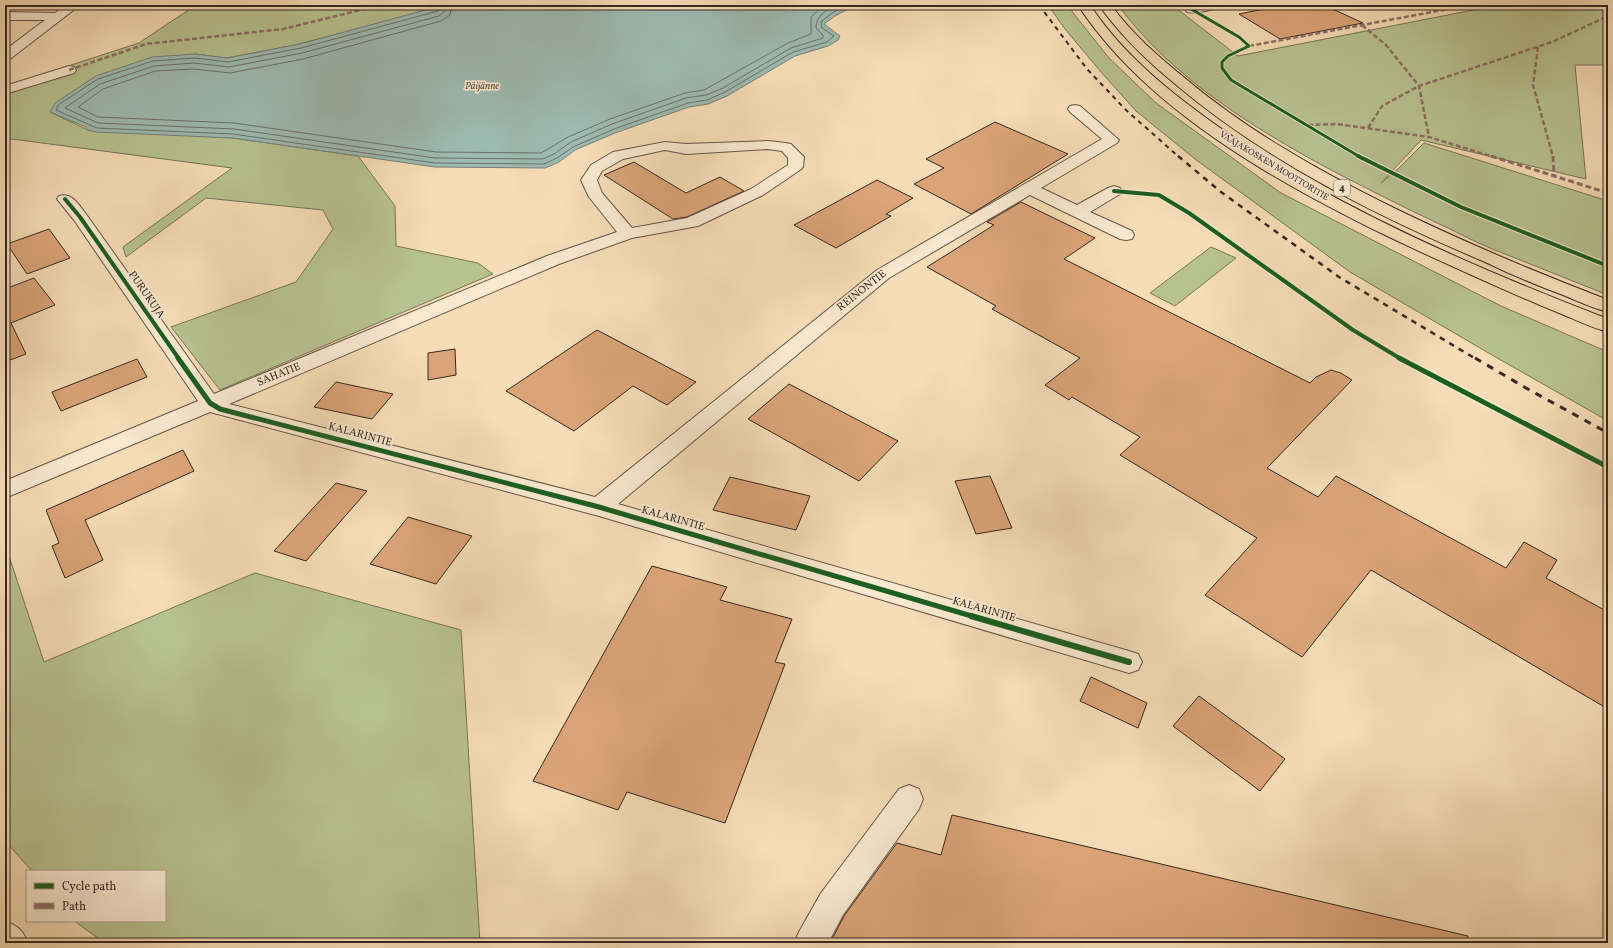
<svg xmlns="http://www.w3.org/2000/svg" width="1613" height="948" viewBox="0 0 1613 948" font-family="Vollkorn,serif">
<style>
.green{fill:#b8c291;stroke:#787458}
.water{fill:#9dbbb2;stroke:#748078}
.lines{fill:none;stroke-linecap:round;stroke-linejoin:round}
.shore{stroke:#6a7169;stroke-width:1}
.building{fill:#daa478;stroke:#372720}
.minor-casing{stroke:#675446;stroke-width:2}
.highway-casing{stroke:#372720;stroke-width:2}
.minor{fill:#f9e9d0;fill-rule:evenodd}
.highway{fill:#f6ddb7;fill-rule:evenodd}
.rail-far2{stroke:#372720;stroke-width:2;stroke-dasharray:4.5 4.5;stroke-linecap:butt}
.rail-far1{stroke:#372720;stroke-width:2.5;stroke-dasharray:5.5 5.5;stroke-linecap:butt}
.rail{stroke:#372720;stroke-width:3;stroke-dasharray:7 7;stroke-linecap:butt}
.quiet-far1{stroke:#8d6e63;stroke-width:2.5;stroke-dasharray:5 2.5;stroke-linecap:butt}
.quiet{stroke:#8d6e63;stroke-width:3;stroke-dasharray:6 3;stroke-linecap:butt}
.cycleway-far3-casing{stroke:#f9e9d0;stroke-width:4.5}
.cycleway-far2-casing{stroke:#f9e9d0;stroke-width:6}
.cycleway-far1-casing{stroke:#f9e9d0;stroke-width:8}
.cycleway-casing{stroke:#f9e9d0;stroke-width:9}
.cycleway-far3{stroke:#1b5e20;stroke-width:3}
.cycleway-far2{stroke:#1b5e20;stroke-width:4}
.cycleway-far1{stroke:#1b5e20;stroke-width:5}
.cycleway{stroke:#1b5e20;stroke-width:6}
.labels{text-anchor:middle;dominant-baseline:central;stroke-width:3.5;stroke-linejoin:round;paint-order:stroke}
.far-street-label{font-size:9px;fill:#372720;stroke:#f9e9d0}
.far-water-label{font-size:10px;font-style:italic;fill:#504c44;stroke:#f9e9d0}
.shield{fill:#f9e9d0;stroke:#716155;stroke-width:1}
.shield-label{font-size:10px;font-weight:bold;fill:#372720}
.street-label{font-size:11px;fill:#372720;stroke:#f9e9d0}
</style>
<rect width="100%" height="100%" fill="#f6ddb7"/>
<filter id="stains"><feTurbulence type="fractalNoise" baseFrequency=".005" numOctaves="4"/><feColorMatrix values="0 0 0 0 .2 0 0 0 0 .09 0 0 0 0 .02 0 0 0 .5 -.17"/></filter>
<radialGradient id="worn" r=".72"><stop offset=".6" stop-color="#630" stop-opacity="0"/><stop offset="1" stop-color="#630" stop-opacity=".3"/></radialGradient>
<path class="green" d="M196,5H449L295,45L227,58L195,54L50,112L88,130L233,138L358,156L395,206L396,246L478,263L493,274L220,390L171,327L296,282L333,229L323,210L206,198L126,257L123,247L232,168L12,139L5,141V95L76,69L71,65L139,43Z
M1048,5H1068L1074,14L1109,58L1156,103L1281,193L1501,306L1608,352V421L1492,355L1350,272L1195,159L1136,111L1101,72L1065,29Z
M1118,5H1172L1238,56L1499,5H1608V65H1575L1586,179L1421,140L1381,183L1398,169L1424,143L1608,201V295C1569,279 1529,264 1490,248C1471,240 1453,230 1435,222C1399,205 1364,187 1329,169C1252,127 1171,77 1118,5Z
M1211,247L1236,258L1175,306L1150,293Z
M5,544L44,662L255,573L461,630L480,943H105L77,923L75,921H165V871H32L5,841Z"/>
<path class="water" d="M444,5H855L835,16L824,24L840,36L838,40L828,46L795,56L727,96L708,104L689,107L615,133L575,150L559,162L545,168L435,167L233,138L96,132L88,130L86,127L50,112L55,103L96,76L152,57L195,54L227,58L300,44Z"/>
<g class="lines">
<path class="shore" d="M441,5V9L438,11L301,48L228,62L195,58L153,61L98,79L58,105L56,110L97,128L233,134L435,163L544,164L557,158L573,147L614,129L688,103L707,100L725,92L793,52L827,42L834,36L822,28L821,22L832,13L846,5
M446,5L445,11L439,16L302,53L229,67L194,63L154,66L100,84L65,108L98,123L234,129L435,158L543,159L554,154L571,142L612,124L686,98L706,95L723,88L791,48L823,38V35L816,28C816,16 826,10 836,5
M452,5L450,15L441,21L303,59L230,73L194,69L155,71L103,89L78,107L98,117L234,123L436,152L541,153L568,137L610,119L685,93L704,90L788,43L811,34V17L824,5"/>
</g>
<path class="building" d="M1284,5H1324L1363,23L1280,39L1239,14Z
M995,122L1068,154L971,214L914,184L944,168L926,159Z
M634,162L686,193L720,177L744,191L687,217L673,219L604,175Z
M877,180L913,198L886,214L891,216L836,248L794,225Z
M1021,202L1095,238L1064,259L1310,383L1316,377L1331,370L1341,373L1352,380L1267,468L1318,497L1336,476L1506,568L1524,542L1557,560L1546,578L1608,612V709L1371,570L1302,657L1205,595L1257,538L1120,455L1140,437L1072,397L1069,400L1045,385L1080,358L992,309L996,306L927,267L994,225L987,222Z
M49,229L70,258L27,274L7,244Z
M34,278L55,305L11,323L26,354L5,362V289Z
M597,330L696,382L667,405L633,386L574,431L506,391Z
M455,349L456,375L428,380V353Z
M137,359L147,377L61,411L52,392Z
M336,382L393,394L372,419L314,407Z
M789,384L898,441L859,481L748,419Z
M183,450L194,471L85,520L103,560L65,578L52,546L59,543L46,510Z
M990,476L1012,528L976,534L955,481Z
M730,477L810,496L796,530L713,510Z
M336,483L367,491L306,561L274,551Z
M408,517L472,536L436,584L370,564Z
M652,566L727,587L720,600L792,619L775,662L785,664L725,823L627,792L618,810L533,781Z
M1091,677L1147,703L1138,728L1080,701Z
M1199,696L1285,759L1260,791L1173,726Z
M952,815L1468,936L1467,943H830L844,916L897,843L941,855Z"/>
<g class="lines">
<defs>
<path id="minor" d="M66,5H80L10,59L5,60V50L45,20H5V12L55,13Z
M1193,5H1220L1218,8C1209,10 1196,14 1187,12L1185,9L1187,6Z
M69,66L74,67L76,70L74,73L5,94V86Z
M1075,105L1080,106L1119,140L1117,143L1041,188L1077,205L1108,188L1114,186L1120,188L1122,191L1120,194L1090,212L1132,231L1134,235L1132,239L1126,240L1120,239L1030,195L889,278L618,504L1129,651L1138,654L1142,662L1138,670L1129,673L599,516L210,412L5,498V481L198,401L74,220L57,199L59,196C72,192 78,204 86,214L214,394L547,256L617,232L589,197L581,180L591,165L613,152L665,142L686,144L768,141L786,143L791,144L804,157L803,167L800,170L763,195L698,226L632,238L559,264L229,404L595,497L877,270L1102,139L1070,112L1068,109L1070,106ZM768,149L782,151L788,158V165L751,189L687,218L632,228L602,193L597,180L602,171L623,159L665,150L686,154Z
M909,785L919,789L923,799L919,809L843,915L828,943H794L799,932L821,893L899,789Z
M5,921C19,927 22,929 28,943H5Z"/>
<path id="highway" d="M1078,5H1090C1125,58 1177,98 1229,134C1346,212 1478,269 1608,319V332C1593,328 1578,321 1564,315C1534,303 1505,290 1476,277C1342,217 1160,132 1078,5Z
M1099,5H1111C1132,34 1159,57 1186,79C1249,132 1321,172 1394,208C1464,242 1535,272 1608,300V312C1592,308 1578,301 1563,295C1536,285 1510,274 1485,262C1375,215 1266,161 1174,83C1146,60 1120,35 1099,5Z"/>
</defs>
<use href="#minor" class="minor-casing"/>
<use href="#highway" class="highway-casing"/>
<use href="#minor" class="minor"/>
<use href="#highway" class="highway"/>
<path class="rail-far2" d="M1039,5L1087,69L1126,110L1179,157"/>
<path class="rail-far1" d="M1178,156L1221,192L1339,277L1476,359"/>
<path class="rail" d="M1475,358L1526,388L1608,433"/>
<path class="quiet-far1" d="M1362,25L1386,45L1419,86L1429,137
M1249,46L1470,5
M1538,47L1533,85L1553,157
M69,70L146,44L283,29L381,5
M1308,125L1337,124L1429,137L1494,157
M1368,128L1382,106L1419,86L1552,42L1608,16"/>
<path class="quiet" d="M1491,156L1608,193
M1553,156L1554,177"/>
<defs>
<path id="cycleway-far3" d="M1191,9L1239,37L1249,46L1228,56L1222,62V68L1231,80L1360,157"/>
<path id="cycleway-far2" d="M1358,156L1461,207L1608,266
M1114,191L1159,195L1189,213L1353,330L1401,359
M65,199L80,217L179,359"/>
<path id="cycleway-far1" d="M178,358L210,403L220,409L599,507L975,617
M1399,358L1608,467"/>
<path id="cycleway" d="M971,616L1129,662"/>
</defs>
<use href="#cycleway-far3" class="cycleway-far3-casing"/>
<use href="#cycleway-far2" class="cycleway-far2-casing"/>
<use href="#cycleway-far1" class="cycleway-far1-casing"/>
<use href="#cycleway" class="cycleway-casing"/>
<use href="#cycleway-far3" class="cycleway-far3"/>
<use href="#cycleway-far2" class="cycleway-far2"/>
<use href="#cycleway-far1" class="cycleway-far1"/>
<use href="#cycleway" class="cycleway"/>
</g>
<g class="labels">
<g class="far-street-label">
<text transform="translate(1274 166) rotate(31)">VAAJAKOSKEN MOOTTORITIE</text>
</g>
<g class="far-water-label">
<text x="482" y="86">Päijänne</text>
</g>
<rect class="shield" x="1334" y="180" width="16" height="16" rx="3"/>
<g class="shield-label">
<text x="1342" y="188">4</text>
</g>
<g class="street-label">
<text transform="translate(862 291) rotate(-38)">REINONTIE</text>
<text transform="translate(146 295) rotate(55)">PURUKUJA</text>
<text transform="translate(279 375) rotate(-22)">SAHATIE</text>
<text transform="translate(360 435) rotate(15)">KALARINTIE</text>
<text transform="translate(673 519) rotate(16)">KALARINTIE</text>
<text transform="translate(984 610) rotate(16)">KALARINTIE</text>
</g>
</g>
<rect width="1613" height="948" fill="none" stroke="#f6ddb7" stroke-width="20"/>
<rect x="6" y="6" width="1601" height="936" fill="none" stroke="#372720" stroke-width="2"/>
<rect x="10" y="10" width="1593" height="928" fill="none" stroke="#372720"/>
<rect x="26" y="870" width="140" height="52" fill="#f9e9d0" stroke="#ab9b8a"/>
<rect x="34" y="883" width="20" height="6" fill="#1b5e20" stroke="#ab9b8a"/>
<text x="62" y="890" font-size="12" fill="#372720">Cycle path</text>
<rect x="34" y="903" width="20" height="6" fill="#8d6e63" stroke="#ab9b8a"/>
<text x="62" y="910" font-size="12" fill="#372720">Path</text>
<rect width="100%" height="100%" filter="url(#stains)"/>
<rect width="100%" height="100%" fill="url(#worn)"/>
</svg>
